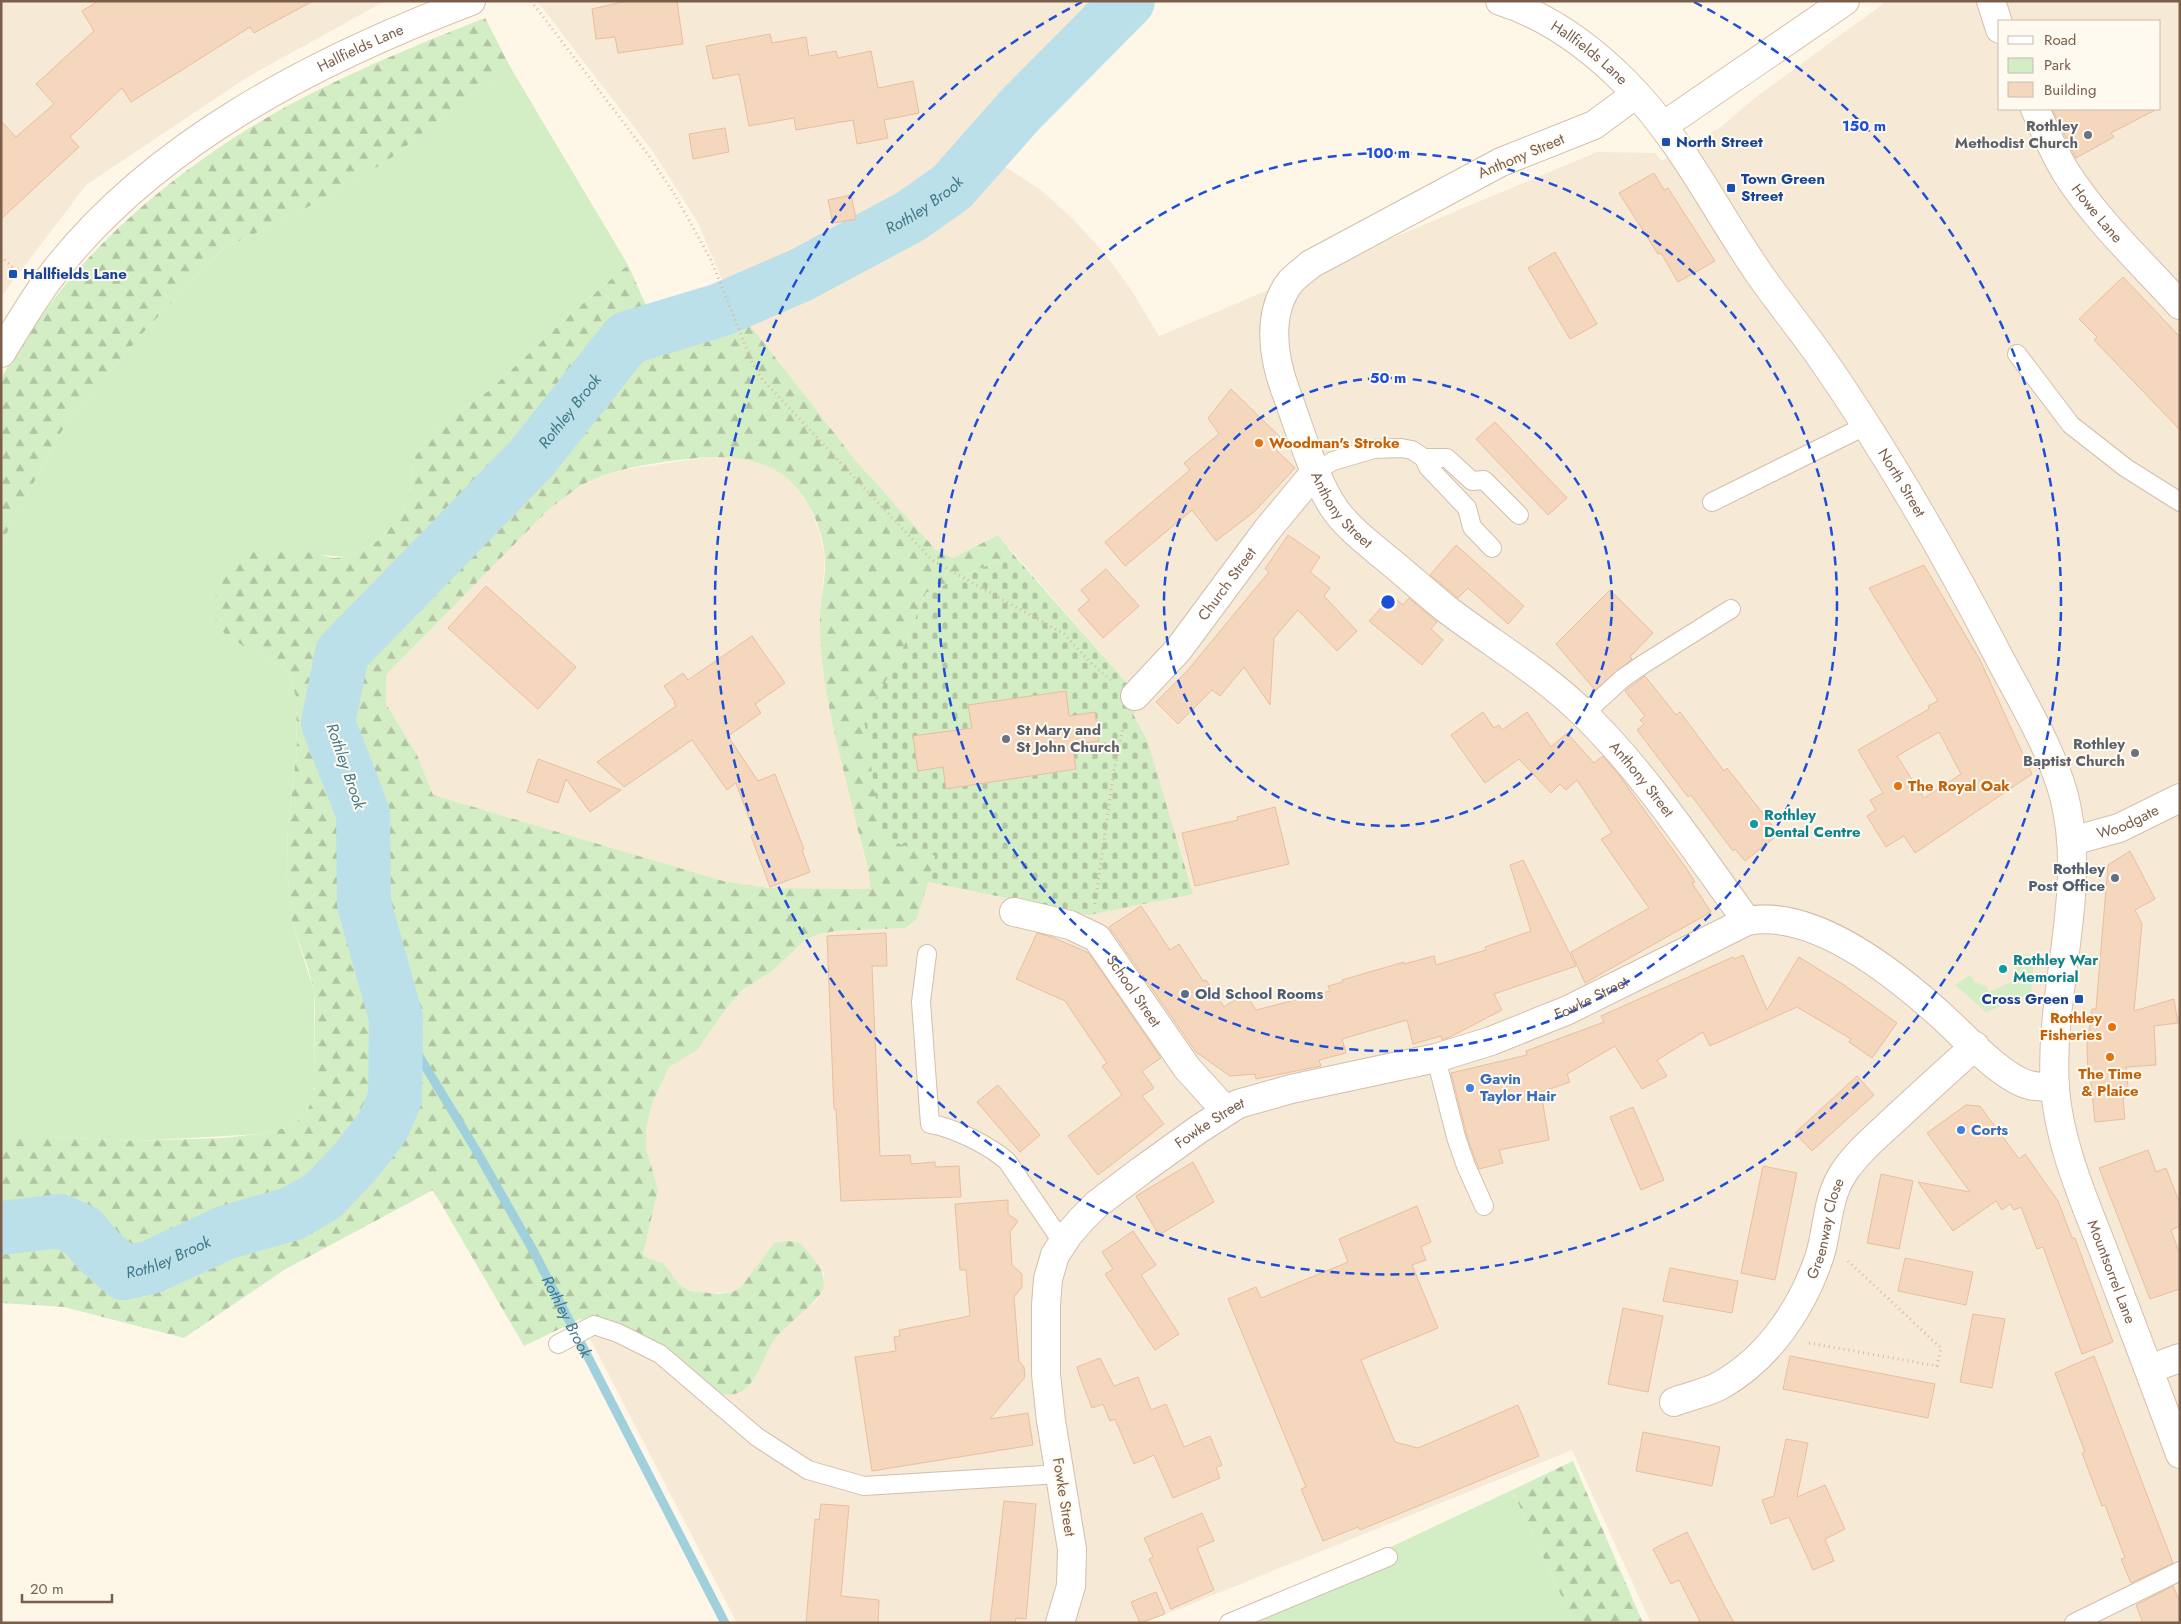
<svg xmlns="http://www.w3.org/2000/svg" width="2181" height="1624" viewBox="0 0 2181 1624" font-family="Jost,sans-serif">
<style>
.residential{fill:#f6e9d6;fill-rule:evenodd}
.green{fill:#d3edc5}
.forest{fill:url(#forest-firs);fill-rule:evenodd}
.cemetery{fill:url(#cemetery-stones)}
.lines{fill:none;stroke-linecap:round;stroke-linejoin:round}
.stream{stroke:#a0d0dc;stroke-width:9}
.river{stroke:#bbe0e9;stroke-width:54}
.building{fill:#f5d7be;stroke:#e9be9d;fill-rule:evenodd}
.lane-casing{stroke:#d2bfac;stroke-width:20}
.street-casing{stroke:#d2bfac;stroke-width:30}
.secondary-casing{stroke:#d7c1ac;stroke-width:30}
.path{stroke:#dbbaa0;stroke-width:3;stroke-dasharray:1 4;stroke-linecap:butt}
.lane{stroke:#fff;stroke-width:18}
.street{stroke:#fff;stroke-width:28}
.secondary{stroke:#fff;stroke-width:28}
.ring{fill:none;stroke:#1d4ed8;stroke-width:2.5;stroke-dasharray:9 6}
.worship-dot{fill:#6b7280;stroke:#fffaf0;stroke-width:2}
.transit-dot{fill:#1a4fb4;stroke:#fffaf0;stroke-width:2}
.food-dot{fill:#e8710a;stroke:#fffaf0;stroke-width:2}
.culture-dot{fill:#0f9aa8;stroke:#fffaf0;stroke-width:2}
.service-dot{fill:#5c6f8a;stroke:#fffaf0;stroke-width:2}
.shop-dot{fill:#3f7fe0;stroke:#fffaf0;stroke-width:2}
.labels{text-anchor:middle;dominant-baseline:central;stroke-width:4;stroke-linejoin:round;paint-order:stroke}
.street-label{font-size:15px;fill:#7b5e4a;stroke:#fffaf0}
.worship-label{font-size:15px;font-weight:bold;fill:#5b616d;stroke:#fffaf0;text-anchor:end}
.transit-label{font-size:15px;font-weight:bold;fill:#164399;stroke:#fffaf0;text-anchor:start}
.food-label{font-size:15px;font-weight:bold;fill:#c56008;stroke:#fffaf0;text-anchor:start}
.culture-label{font-size:15px;font-weight:bold;fill:#0d838f;stroke:#fffaf0;text-anchor:start}
.service-label{font-size:15px;font-weight:bold;fill:#4e5e75;stroke:#fffaf0;text-anchor:end}
.shop-label{font-size:15px;font-weight:bold;fill:#366cbe;stroke:#fffaf0;text-anchor:start}
.water-label{font-size:16px;font-style:italic;fill:#3f7787;stroke:#fffaf0}
.centre{fill:#1d4ed8;stroke:#fffaf0;stroke-width:2.5}
.ring-label{font-size:15px;text-anchor:middle;font-weight:bold;fill:#1d4ed8;stroke:#fffaf0;stroke-width:4;stroke-linejoin:round;paint-order:stroke}
</style>
<defs>
<pattern id="forest-firs" width="22" height="20" patternUnits="userSpaceOnUse" patternTransform="scale(1.25)"><rect width="22" height="20" fill="#d3edc5"/><path d="M5 1l3.5 6h-7zM16 11l3.5 6h-7z" fill="#b0c3a2"/></pattern>
<pattern id="cemetery-stones" width="16" height="16" patternUnits="userSpaceOnUse" patternTransform="scale(1.25)"><rect width="16" height="16" fill="#d3edc5"/><path d="M2 7V4a2 2 0 0 1 4 0v3zM10 15v-3a2 2 0 0 1 4 0v3z" fill="#b0c3a2"/></pattern>
</defs>
<rect width="100%" height="100%" fill="#fef7e8"/>
<path class="residential" d="M1,1H385L246,78L86,185L1,297Z
M537,1H1104V5L1018,91L949,172L915,199L726,289L698,223L654,153Z
M1887,1H2180V1623H1651L1572,1450L1144,1623H737L580,1319L612,1325L757,1370L775,1339L796,1317L817,1300L823,1290L824,1273L774,1243L741,1287L733,1292L704,1293L690,1291L680,1285L663,1263L647,1259L643,1254L658,1190L646,1148V1129L653,1101L664,1074L669,1067L704,1041L726,1009L741,991L772,971L805,940L819,934L835,931L907,928L917,919L928,882L1088,915L1137,720L1133,714L1141,704L1126,682L998,535L953,558L936,550L856,461L742,315L835,273L889,246L933,219L956,201L992,158L1042,191L1073,219L1105,254L1130,288L1159,336L1597,152L1655,153L1662,161L1721,127L1752,100ZM2000,21H2160V109H2000Z
M709,457H734L755,460L774,468L794,484L809,505L819,531L825,557L820,621L828,700L872,889L769,888L723,881L433,795L417,755L386,704V675L547,511L569,493L595,479L621,470Z"/>
<path class="green" d="M512,70L628,265L573,312L490,390L456,412L436,431L415,456L408,500L401,514L379,540L356,553L345,557L323,555L245,647L281,666L289,673L296,697L297,749L288,825L287,866L292,922L314,991L315,1087L311,1103L304,1116L289,1127L261,1134L136,1141L52,1137H1V544L58,437L70,419L148,327L223,249L284,220L360,178L391,158L471,95Z
M2012,952L2034,956L2031,994L1986,1012L1955,985L1970,975L1974,982L1986,986L1989,992L2014,981L2012,976L2018,963Z
M1512,1490L1574,1623H1229Z"/>
<path class="forest" d="M485,18L512,70L471,95L391,158L360,178L284,220L223,249L148,327L70,419L58,437L1,544C1,502 1,460 1,419C1,407 0,390 2,379C7,364 28,337 37,323C100,228 211,144 312,93C368,65 426,41 485,18Z
M628,265L663,343L742,315L856,461L936,550L953,558L998,535L1013,554L926,593L900,655L936,856L917,919L906,928L835,931L819,934L805,940L772,971L741,991L726,1009L698,1049L669,1067L653,1101L646,1129V1148L658,1190L643,1254L647,1258L663,1263L680,1285L690,1291L719,1294L733,1292L741,1287L774,1243L788,1241L800,1243C811,1256 828,1271 823,1289C820,1300 785,1326 775,1339C765,1353 758,1378 745,1389C738,1395 729,1395 720,1394L612,1325L580,1319L524,1346L433,1190L284,1270L184,1338L64,1307L1,1303V1137H52L136,1141L222,1138L261,1134L289,1127L304,1116L311,1103L315,1087V1006L314,991L308,968L292,922L287,866L288,825L297,749L296,697L289,673L281,666L245,647L224,633L217,624L214,614L216,593L220,582L238,561L260,548L281,546L334,558L345,557L356,553L379,540L401,514L408,500L415,456L436,431L456,412L490,390L573,312ZM709,457C752,457 785,464 808,504C817,519 824,541 825,558C826,579 820,601 820,622C820,691 842,760 857,826C862,847 869,868 871,889L769,888L723,881L433,795L417,755L386,704V675L547,511C562,499 577,486 595,479C626,465 675,460 709,457Z
M1573,1461L1643,1623H1574L1512,1490Z"/>
<path class="cemetery" d="M1013,554L1126,682L1141,704L1133,714L1147,740L1193,894L1088,915L928,882L935,856L882,838L864,720L900,655L926,593Z"/>
<g class="lines">
<path class="stream" id="s1" d="M396,1018L476,1150L534,1252L725,1623"/>
<path class="river" id="s2" d="M1,1228L60,1221L82,1231L99,1251L124,1273L151,1267L227,1232L291,1214L323,1196L356,1161L383,1126L395,1098L396,1018L364,904L363,813L328,723L342,653L531,459L627,338L720,310L801,275L911,216L952,187L1020,110L1128,1"/>
</g>
<path class="building" d="M98,1H313L254,33L250,27L131,102L122,88L70,137L79,147L1,219V121L16,137L54,104L36,84L94,31L82,11Z
M627,1H677L683,44L618,53L615,37L596,39L592,9Z
M770,34L772,43L806,37L809,56L836,51L838,58L871,51L878,88L913,81L919,113L884,120L888,138L857,144L853,120L796,130L794,118L749,126L739,74L713,79L706,46Z
M2052,109H2157L2111,133L2114,137L2076,158Z
M725,128L729,152L693,159L689,134Z
M1654,173L1664,190L1668,188L1715,261L1678,282L1661,253L1658,254L1619,193Z
M851,195L856,219L833,223L828,200Z
M1555,252L1597,324L1570,339L1528,268Z
M2123,277L2180,337V430L2094,340L2097,337L2079,319Z
M1231,389L1280,437L1272,446L1295,468L1255,511L1216,541L1192,510L1125,566L1105,542L1190,470L1184,463L1219,434L1208,418Z
M1495,422L1567,498L1548,515L1476,439Z
M1288,535L1320,557L1310,572L1330,588L1324,596L1357,631L1337,651L1298,610L1274,638L1270,705L1244,667L1220,696L1212,690L1178,724L1156,702L1188,670L1269,572L1265,569Z
M1456,545L1524,606L1508,624L1468,588L1458,598L1430,575Z
M1924,565L1980,660L2032,774L1915,853L1904,836L1886,847L1867,816L1876,810L1870,800L1883,793L1858,750L1929,709L1928,706L1938,701L1869,588ZM1939,732L1961,774L1924,798L1897,756Z
M1106,569L1139,606L1103,638L1078,610L1089,600L1081,590Z
M486,586L576,667L538,709L448,628Z
M1610,590L1653,633L1630,657L1632,659L1595,690L1556,644Z
M1392,596L1403,605L1409,598L1437,622L1431,629L1443,640L1422,665L1369,621Z
M752,636L785,683L755,704L761,713L728,736L758,781L775,774L804,849L802,850L810,872L770,887L751,836L755,834L736,783L727,790L692,740L624,787L597,762L676,706L674,703L675,702L664,686L683,673L688,680Z
M1645,676L1676,715L1680,712L1724,771L1727,768L1779,834L1745,861L1735,849L1733,851L1691,795L1688,797L1637,730L1644,724L1640,720L1645,716L1625,691Z
M1066,691L1069,716L1095,712L1099,741L1072,745L1076,769L946,789L943,767L918,771L913,736L972,728L968,705Z
M1483,712L1494,728L1499,725L1502,730L1527,712L1551,747L1567,733L1594,763L1603,756L1619,775L1686,868L1695,882L1692,883L1711,912L1585,983L1571,952L1649,908L1601,839L1612,833L1577,780L1566,790L1560,784L1551,793L1519,759L1485,783L1451,735Z
M538,759L557,766L621,790L590,812L566,779L558,803L527,792Z
M1275,807L1289,864L1195,886L1182,833L1238,820L1237,817Z
M2130,851L2155,899L2135,910L2142,924L2134,1011L2174,999L2178,1023L2154,1026L2156,1065L2126,1067L2129,1097L2123,1098L2125,1119L2095,1122L2090,1073H2088L2087,1045L2092,1009H2096L2108,865Z
M1523,860L1576,966L1494,994L1502,1010L1450,1037L1442,1040L1441,1036L1413,1044L1407,1020L1342,1039L1346,1053L1319,1060L1321,1066L1256,1079L1255,1074L1230,1076L1196,1052L1109,927L1141,906L1170,950L1179,944L1203,981L1206,980L1224,1007L1245,993L1256,1010L1330,991L1328,986L1343,982L1342,980L1404,962V964L1434,956L1436,965L1486,950L1485,947L1531,931L1510,865Z
M886,933L887,966H872L880,1156L910,1155L911,1164L935,1162V1167L959,1166L961,1197L841,1201L836,1109H834L827,936Z
M1037,933L1052,937L1089,953L1161,1058L1142,1071L1154,1088L1142,1096L1164,1124L1098,1175L1068,1136L1122,1095L1102,1066L1107,1063L1065,1001L1016,979Z
M1743,955L1767,1010L1799,957L1844,985L1897,1023L1872,1058L1849,1042L1851,1039L1797,1007L1710,1046L1703,1032L1657,1060L1667,1076L1642,1089L1615,1046L1567,1074L1570,1082L1541,1092L1549,1140L1499,1150L1503,1163L1479,1169L1468,1140L1451,1073L1527,1055L1526,1051L1604,1022L1601,1016L1733,957L1734,959Z
M1857,1076L1874,1095L1812,1151L1795,1133Z
M998,1085L1040,1135L1020,1152L977,1102Z
M1966,1105L1980,1106L2019,1159L2025,1154L2058,1201L2072,1238H2075L2113,1342L2082,1354L2043,1247L2037,1249L2021,1207L2014,1210L2010,1204L2002,1210L1996,1201L1953,1231L1918,1182L1970,1192L1927,1133Z
M1633,1107L1664,1180L1641,1190L1610,1117Z
M2148,1150L2156,1172L2166,1168L2180,1204V1226L2171,1230L2180,1255V1289L2150,1299L2099,1168Z
M1193,1162L1214,1202L1159,1235L1136,1196Z
M1763,1166L1797,1173L1775,1280L1741,1273Z
M1881,1174L1913,1181L1899,1249L1867,1243Z
M1008,1200V1214L1018,1221L1010,1232L1012,1265L1022,1274V1287L1014,1297L1019,1361L1024,1367L1025,1377L990,1419L1028,1413L1033,1445L872,1471L855,1357L896,1351L894,1337L900,1336L899,1330L970,1316L966,1270H960L955,1204Z
M1417,1206L1431,1242L1421,1247L1426,1260L1412,1265L1438,1328L1361,1360L1395,1442L1418,1448L1518,1405L1539,1456L1360,1530L1358,1527L1323,1541L1301,1489L1306,1487L1228,1299L1256,1287L1261,1298L1348,1262L1339,1239Z
M1133,1231L1156,1265L1141,1275L1179,1334L1155,1350L1105,1274L1113,1269L1102,1252Z
M1905,1258L1973,1272L1966,1305L1898,1291Z
M1670,1268L1738,1281L1732,1313L1663,1301Z
M1623,1308L1663,1316L1648,1392L1608,1384Z
M1973,1314L2005,1319L1992,1388L1960,1382Z
M1790,1356L1935,1384L1928,1418L1783,1389Z
M2094,1356L2173,1563L2131,1583L2121,1559L2125,1558L2105,1505L2102,1506L2082,1453L2085,1452L2055,1373Z
M1100,1358L1114,1386L1138,1377L1151,1410L1166,1404L1184,1447L1210,1436L1222,1465L1216,1468L1220,1478L1173,1498L1154,1455L1134,1464L1115,1419L1110,1421L1103,1404L1092,1408L1080,1377L1077,1367Z
M1643,1432L1720,1447L1712,1486L1636,1471Z
M1786,1439L1808,1443L1797,1497L1825,1485L1845,1529L1825,1539L1834,1561L1813,1570L1789,1517L1771,1524L1762,1500L1774,1496Z
M1004,1501L1036,1504L1026,1619L1016,1618L1015,1623H990Z
M821,1504L849,1506L841,1596L879,1600L878,1623H806L815,1519L819,1520Z
M1202,1513L1214,1541L1197,1548L1214,1590L1171,1609L1149,1559L1153,1557L1144,1538Z
M1687,1532L1711,1580L1734,1623H1701L1679,1580L1671,1584L1653,1549Z
M2173,1586L2180,1602V1623H2143L2136,1605Z
M1156,1592L1165,1614L1140,1623L1131,1602Z"/>
<g class="lines">
<defs>
<path id="lane" d="M2017,354L2071,425L2126,468L2180,502
M1424,458H1447L1472,481L1484,480L1519,515
M1316,471L1333,461L1374,449L1401,448L1412,450L1424,458L1428,467L1467,508L1472,527L1492,548
M1712,502L1865,426
M1584,714L1622,679L1642,665L1731,609
M927,954L921,1002L930,1124C953,1127 990,1146 1007,1161L1063,1243
M1436,1058L1456,1137L1466,1166L1484,1206
M558,1344L594,1325L618,1333L660,1354L757,1437L808,1470L864,1486L1060,1474
M1229,1623L1388,1557
M2074,1623L2180,1571"/>
<g id="street">
<path d="M1991,1L2000,29"/>
<path id="s3" d="M1636,94L1594,125L1501,162L1311,264C1304,270 1297,275 1291,281C1266,312 1273,358 1286,392C1299,427 1315,482 1336,511C1351,531 1373,547 1392,563C1410,578 1427,593 1445,608C1492,644 1543,673 1585,715C1647,776 1695,850 1747,921"/>
<path id="s4" d="M2035,109C2045,130 2054,154 2067,174C2098,222 2142,263 2180,305"/>
<path id="s5" d="M1135,696L1178,650L1267,530L1316,471"/>
<path id="s6" d="M1014,912L1070,925L1097,938L1187,1068L1226,1111"/>
<path d="M2149,1369L2180,1358"/>
<path id="s7" d="M1674,1402C1689,1396 1707,1393 1721,1385C1769,1358 1803,1307 1820,1255C1828,1228 1827,1197 1844,1172C1858,1151 1878,1135 1896,1118C1922,1094 1948,1070 1975,1046"/>
<path id="s8" d="M1060,1623L1071,1586L1072,1549L1051,1421L1046,1374V1305L1048,1279L1055,1255L1068,1235L1081,1220L1097,1204L1142,1170L1199,1129L1238,1104L1291,1089L1436,1058L1491,1041L1568,1010L1747,921C1815,908 1898,976 1945,1019C1965,1038 2003,1078 2029,1085C2037,1087 2046,1087 2055,1086"/>
</g>
<g id="secondary">
<path id="s9" d="M1500,1C1548,16 1590,47 1625,82C1681,138 1715,210 1760,275C1779,302 1800,328 1820,356C1887,452 1946,555 2000,659C2023,703 2051,748 2064,796C2089,893 2048,991 2055,1089C2060,1148 2085,1202 2106,1257C2131,1323 2156,1388 2180,1454"/>
<path d="M1663,126L1845,1"/>
<path id="s10" d="M1,353C16,329 31,303 48,280C150,144 316,60 471,1"/>
<path id="s11" d="M2072,841L2119,828L2180,798"/>
</g>
</defs>
<use href="#lane" class="lane-casing"/>
<use href="#street" class="street-casing"/>
<use href="#secondary" class="secondary-casing"/>
<path class="path" d="M531,1L649,156L675,195L711,260L752,362L761,378L932,560L1064,634L1090,662L1112,681
M1,256L18,273
M1095,904L1114,770L1124,723
M1809,1343L1937,1366L1941,1348L1848,1261"/>
<use href="#lane" class="lane"/>
<use href="#street" class="street"/>
<use href="#secondary" class="secondary"/>
</g>
<g class="ring">
<circle cx="1388" cy="602" r="224"/>
<circle cx="1388" cy="602" r="449"/>
<path d="M1694 2A673 673 0 1 1 1082 2"/>
</g>
<g class="worship-dot">
<circle cx="2088" cy="135" r="5"/>
<circle cx="1006" cy="739" r="5"/>
<circle cx="2135" cy="753" r="5"/>
</g>
<g class="transit-dot">
<rect x="1661" y="137" width="10" height="10" rx="2.5"/>
<rect x="1726" y="183" width="10" height="10" rx="2.5"/>
<rect x="8" y="269" width="10" height="10" rx="2.5"/>
<rect x="2074" y="994" width="10" height="10" rx="2.5"/>
</g>
<g class="food-dot">
<circle cx="1259" cy="443" r="5"/>
<circle cx="1898" cy="786" r="5"/>
<circle cx="2112" cy="1027" r="5"/>
<circle cx="2110" cy="1057" r="5"/>
</g>
<g class="culture-dot">
<circle cx="1754" cy="824" r="5"/>
<circle cx="2003" cy="969" r="5"/>
</g>
<g class="service-dot">
<circle cx="2115" cy="878" r="5"/>
<circle cx="1185" cy="994" r="5"/>
</g>
<g class="shop-dot">
<circle cx="1470" cy="1088" r="5"/>
<circle cx="1961" cy="1130" r="5"/>
</g>
<g class="labels">
<g class="street-label">
<text stroke="none"><textPath href="#s10" startOffset="480">Hallfields Lane</textPath></text>
<text stroke="none"><textPath href="#s9" startOffset="104">Hallfields Lane</textPath></text>
<text transform="translate(1521 156) rotate(-23)">Anthony Street</text>
<text stroke="none"><textPath href="#s4" startOffset="122">Howe Lane</textPath></text>
<text stroke="none"><textPath href="#s9" startOffset="638">North Street</textPath></text>
<text stroke="none"><textPath href="#s3" startOffset="642">Anthony Street</textPath></text>
<text stroke="none"><textPath href="#s5" startOffset="145">Church Street</textPath></text>
<text stroke="none"><textPath href="#s3" startOffset="1048">Anthony Street</textPath></text>
<text stroke="none"><textPath href="#s11" startOffset="59">Woodgate</textPath></text>
<text stroke="none"><textPath href="#s6" startOffset="152">School Street</textPath></text>
<text stroke="none"><textPath href="#s8" startOffset="982">Fowke Street</textPath></text>
<text stroke="none"><textPath href="#s8" startOffset="578">Fowke Street</textPath></text>
<text stroke="none"><textPath href="#s7" startOffset="244">Greenway Close</textPath></text>
<text stroke="none"><textPath href="#s9" startOffset="1478">Mountsorrel Lane</textPath></text>
<text transform="translate(1064 1497) rotate(81)">Fowke Street</text>
</g>
<g class="worship-label">
<text x="2078" y="126">Rothley<tspan x="2078" dy="17">Methodist Church</tspan></text>
<text x="1016" y="730" text-anchor="start">St Mary and<tspan x="1016" dy="17">St John Church</tspan></text>
<text x="2125" y="744">Rothley<tspan x="2125" dy="17">Baptist Church</tspan></text>
</g>
<g class="transit-label">
<text x="1676" y="142">North Street</text>
<text x="1741" y="179">Town Green<tspan x="1741" dy="17">Street</tspan></text>
<text x="23" y="274">Hallfields Lane</text>
<text x="2069" y="999" text-anchor="end">Cross Green</text>
</g>
<g class="food-label">
<text x="1269" y="443">Woodman's Stroke</text>
<text x="1908" y="786">The Royal Oak</text>
<text x="2102" y="1018" text-anchor="end">Rothley<tspan x="2102" dy="17">Fisheries</tspan></text>
<text x="2110" y="1074" text-anchor="middle">The Time<tspan x="2110" dy="17">&amp; Plaice</tspan></text>
</g>
<g class="culture-label">
<text x="1764" y="815">Rothley<tspan x="1764" dy="17">Dental Centre</tspan></text>
<text x="2013" y="960">Rothley War<tspan x="2013" dy="17">Memorial</tspan></text>
</g>
<g class="service-label">
<text x="2105" y="869">Rothley<tspan x="2105" dy="17">Post Office</tspan></text>
<text x="1195" y="994" text-anchor="start">Old School Rooms</text>
</g>
<g class="shop-label">
<text x="1480" y="1079">Gavin<tspan x="1480" dy="17">Taylor Hair</tspan></text>
<text x="1971" y="1130">Corts</text>
</g>
<g class="water-label">
<text stroke="none"><textPath href="#s2" startOffset="1690">Rothley Brook</textPath></text>
<text stroke="none"><textPath href="#s2" startOffset="1270">Rothley Brook</textPath></text>
<text transform="translate(346 766) rotate(71)">Rothley Brook</text>
<text stroke="none"><textPath href="#s2" startOffset="190">Rothley Brook</textPath></text>
<text stroke="none"><textPath href="#s1" startOffset="344">Rothley Brook</textPath></text>
</g>
</g>
<circle cx="1388" cy="602" r="8" class="centre"/>
<g class="ring-label">
<text x="1864" y="131">150 m</text>
<text x="1388" y="158">100 m</text>
<text x="1388" y="383">50 m</text>
</g>
<rect width="2181" height="1624" fill="none" stroke="#7b5e4a" stroke-width="5"/>
<rect x="1998" y="20" width="162" height="90" fill="#fffaf0" stroke="#cabcae"/>
<rect x="2008" y="36" width="25" height="8" fill="#ffffff" stroke="#cabcae"/>
<text x="2044" y="45" font-size="15" fill="#7b5e4a">Road</text>
<rect x="2008" y="58" width="25" height="15" fill="#d3edc5" stroke="#cabcae"/>
<text x="2044" y="70" font-size="15" fill="#7b5e4a">Park</text>
<rect x="2008" y="82" width="25" height="15" fill="#f5d7be" stroke="#cabcae"/>
<text x="2044" y="95" font-size="15" fill="#7b5e4a">Building</text>
<path d="M22 1594v8h90v-8" fill="none" stroke="#7b5e4a" stroke-width="2.5"/>
<text x="30" y="1594" font-size="15" fill="#7b5e4a" stroke="#fffaf0" stroke-width="4" paint-order="stroke">20 m</text>
</svg>
